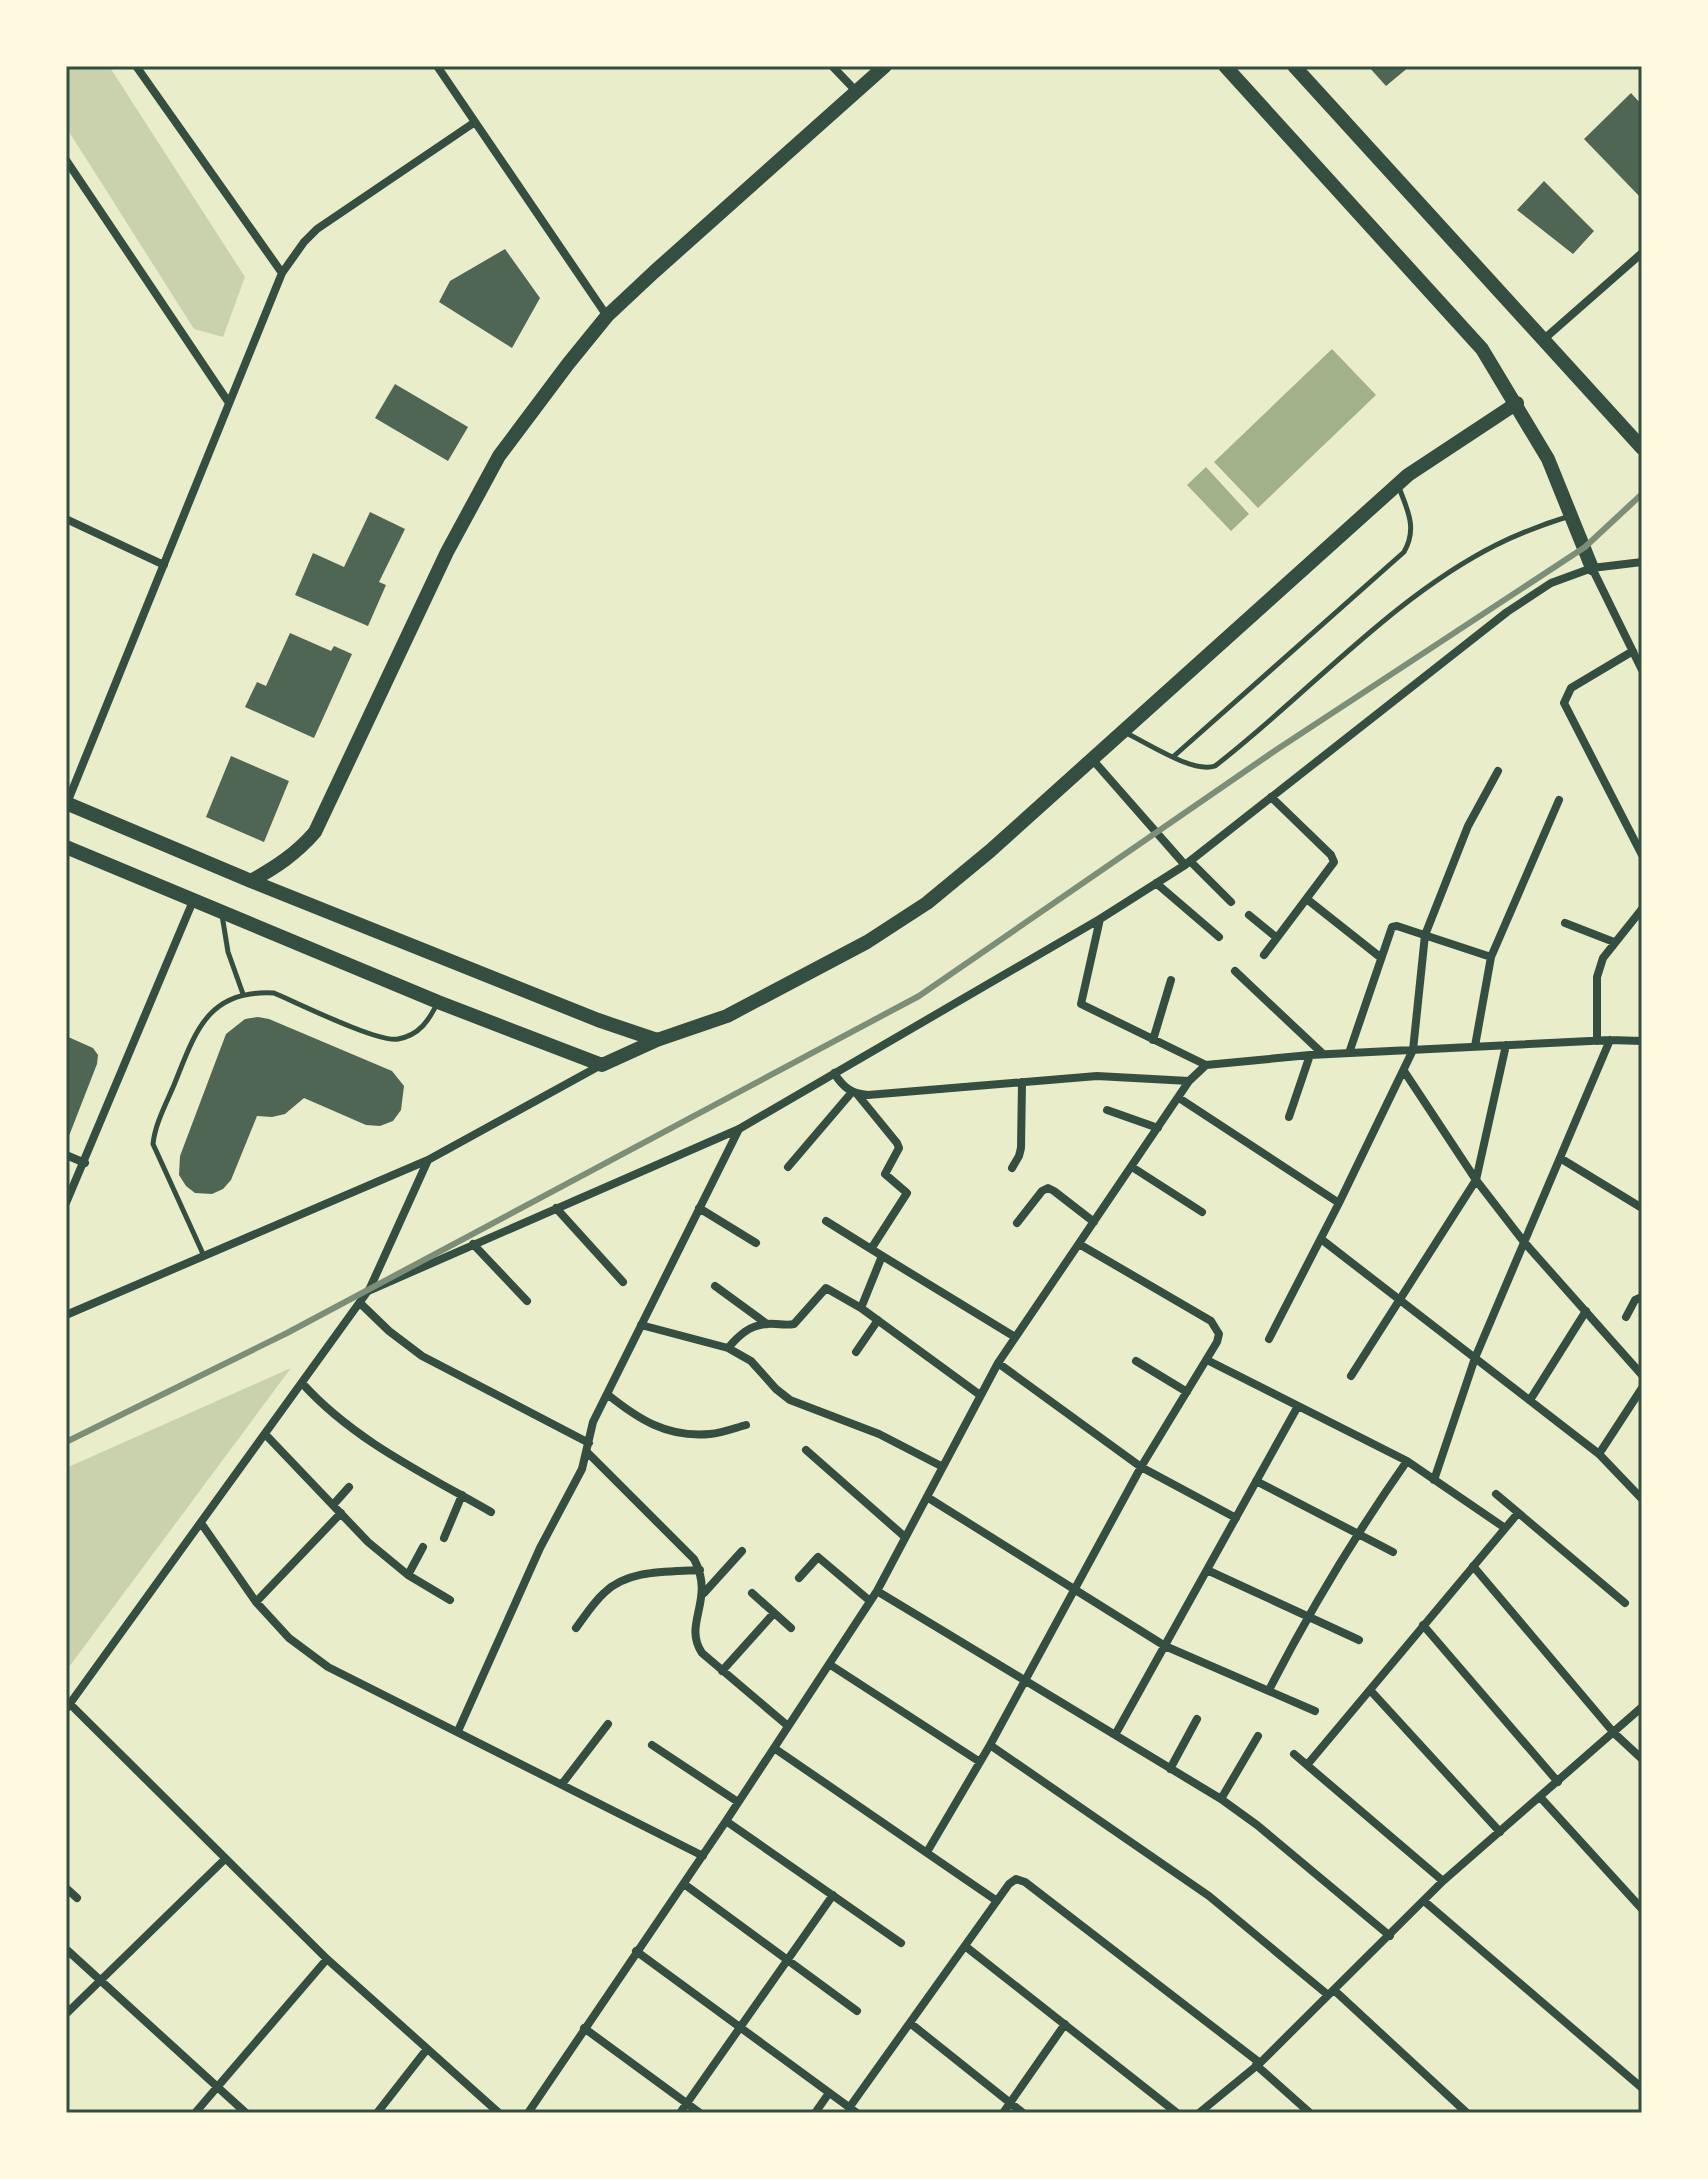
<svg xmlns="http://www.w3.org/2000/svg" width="1708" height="2179" viewBox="0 0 1708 2179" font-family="Inter,sans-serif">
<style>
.green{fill:#cad2ad}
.water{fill:#a3b18a}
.building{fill:#4f6655}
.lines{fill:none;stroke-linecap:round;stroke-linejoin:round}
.service{stroke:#344e41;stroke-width:5}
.minor{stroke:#344e41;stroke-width:8}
.tertiary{stroke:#344e41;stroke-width:14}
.rail{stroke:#7c8e77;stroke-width:6}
.neatline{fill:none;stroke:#344e41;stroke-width:3}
</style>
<rect width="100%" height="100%" fill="#e9edc9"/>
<path class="green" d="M66,66H109L245,277L223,337L194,329L66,127Z
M291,1368L66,1671V1468Z"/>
<path class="water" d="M1332,349L1376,395L1258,508L1214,462Z
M1206,467L1249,514L1231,531L1187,485Z"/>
<path class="building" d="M1368,66H1410L1386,86Z
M1631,93L1642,105V199L1584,139Z
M1544,181L1594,231L1573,254L1517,210Z
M505,249L540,298L512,348L439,302L450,281Z
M395,384L468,427L448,461L375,418Z
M370,512L405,529L379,582L386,585L368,626L295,595L313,553L344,567Z
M290,633L331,651L334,646L352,654L314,738L245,707L257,682L266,686Z
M231,756L289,781L264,842L206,817Z
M258,1017L269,1019L392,1071L404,1086L401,1110L393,1121L380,1126L366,1125L304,1098L285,1114L272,1117L257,1116L231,1180L223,1189L212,1194L195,1193L186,1186L179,1175L180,1156L226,1034L245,1019Z
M66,1036L93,1048L98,1055L97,1064L67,1141Z"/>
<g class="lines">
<path class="service" d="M1124,732C1146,742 1193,774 1215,766C1307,695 1391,598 1496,545C1520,533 1544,524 1570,516
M1174,756L1404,552C1418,528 1407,509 1398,485
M222,915L228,952L243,994
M204,1256L153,1144C155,1124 166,1104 174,1085C195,1033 207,989 274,993C298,1003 378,1043 398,1039C420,1035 429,1020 438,1002"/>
<path class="minor" d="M136,66L282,273
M437,66L607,316
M832,66L856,91
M66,160L229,403
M1544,339L1642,253
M66,519L164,565
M1592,568L1642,670
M1633,651L1571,688L1564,703L1642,855
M1092,759L1185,865
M67,803L282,273L304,242L317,229L475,122
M1190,861L1231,902
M1156,883L1219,937
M1308,900L1380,957
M1249,915L1277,938
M1100,919L1081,1004L1206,1065
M1565,923L1614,942
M1264,955L1334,862L1331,855L1271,797
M1235,971L1323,1054
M1153,1040L1171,980
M1597,1041V977L1603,958L1642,909
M1475,1046L1491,957L1559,800
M1349,1053L1392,927L1397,926L1491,957
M1206,1065L1310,1055L1610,1040L1642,1041
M1404,1071L1476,1180L1524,1242L1642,1375
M834,1073C843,1087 851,1094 868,1095L1097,1076L1189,1081
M857,1094L897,1143L899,1148L885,1174L907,1193L871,1249L1015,1337
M1179,1098L1339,1203
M1107,1110L1158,1128
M1289,1117L1310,1055
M66,1155L85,1163
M1560,1158L1642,1208
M788,1167L852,1092
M1132,1167L1202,1212
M1012,1168L1019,1156L1021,1148L1022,1082
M66,1203L193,901
M556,1208L623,1282
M699,1208L756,1243
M826,1221L871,1249
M1017,1223L1042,1191L1048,1188L1054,1191L1094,1222
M1321,1239L1599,1454L1642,1499
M473,1244L527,1301
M715,1286L767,1324
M368,1291L739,1129L1100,919L1185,865L1507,612L1551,583L1592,568L1642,562
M360,1303L389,1331L422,1356L589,1443
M861,1308L882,1256
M66,1315L428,1160L601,1065
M1626,1317L1635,1300L1642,1297
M641,1325L728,1348L751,1361L776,1389L790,1400L879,1434L943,1467
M1269,1339L1339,1203L1413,1050L1425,935L1468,826L1498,771
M728,1348C739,1335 750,1325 767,1324C777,1323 785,1326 794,1324L826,1288L861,1308L980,1395
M856,1352L878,1320
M1207,1360L1407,1461L1505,1528
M1136,1361L1187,1392
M998,1363L1141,1467L1236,1518
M1351,1376L1476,1180L1506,1045
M302,1383C353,1440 425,1474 491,1512
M607,1394C638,1419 667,1438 710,1434C722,1433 735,1428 746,1425
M1530,1400L1586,1311
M265,1434L368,1542L408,1575L450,1600
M806,1450L905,1537
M587,1452L694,1559C716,1600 682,1623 702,1653L788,1726
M1599,1454L1642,1388
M1434,1480L1475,1358L1610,1040
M1256,1481L1393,1552
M1496,1494L1625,1603
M927,1497L1165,1646L1315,1711
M333,1505L349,1487
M201,1523L256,1602L289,1638L328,1667L703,1856
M444,1538L462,1495
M1473,1566L1614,1733L1642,1759
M1207,1570L1359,1640
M408,1575L423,1547
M799,1578L818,1557L870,1601
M877,1591L1221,1799L1257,1825L1390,1936
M704,1593L742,1551
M752,1593L791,1628
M256,1602L341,1513
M1423,1625L1558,1782
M576,1628C585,1616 593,1603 604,1593C628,1569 669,1572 700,1570
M829,1664L980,1762
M722,1671L774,1613
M1269,1690C1310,1610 1355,1535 1407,1461
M1370,1690L1500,1832
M70,1704L327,1959L499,2113
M66,1709L370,1288L428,1160
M458,1731L540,1548L582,1469L593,1422L739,1129
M1115,1735L1298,1406
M652,1745L738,1802
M990,1745L1209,1896L1328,1995
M774,1748L997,1901
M1294,1754L1443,1881
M1307,1765L1518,1513
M1170,1769L1197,1719
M562,1784L608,1724
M1540,1797L1642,1909
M1221,1799L1258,1736
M726,1821L901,1943
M927,1852L990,1745L1141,1467L1217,1342L1219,1334L1211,1321L1079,1244
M684,1884L857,2011
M66,1888L77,1898
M1424,1901L1642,2088
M965,1946L1177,2113
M66,1949L246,2113
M636,1951L857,2113
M1334,1990L1467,2113
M66,2014L225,1859
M910,2023L1023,2113
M584,2028L700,2113
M1256,2065L1310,2113
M849,2108L1009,1884L1016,1879L1025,1882L1260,2063
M195,2113L327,1959
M377,2113L427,2049
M528,2113L726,1821L877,1591L998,1363L1189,1081L1206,1065
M680,2113L833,1895
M815,2113L829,2093
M1003,2113L1065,2024
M1199,2113L1260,2063L1443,1881L1642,1707"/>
<path class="tertiary" d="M1225,66L1482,349L1548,459L1592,568
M1294,66L1642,448
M66,803L251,881L598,1020L657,1040
M66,847L438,1002L602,1065L657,1040L727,1016L867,942L927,903L990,851L1408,475L1517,403
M251,881C276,867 296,854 315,832L447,552L499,456L568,364L607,316L654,272L885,66"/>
<path class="rail" d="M66,1442L287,1333L919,996L1276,750L1585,547L1642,494"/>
</g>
<rect width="1708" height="2179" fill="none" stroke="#fefae0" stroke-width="136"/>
<rect x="68" y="68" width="1572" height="2043" class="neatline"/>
</svg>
